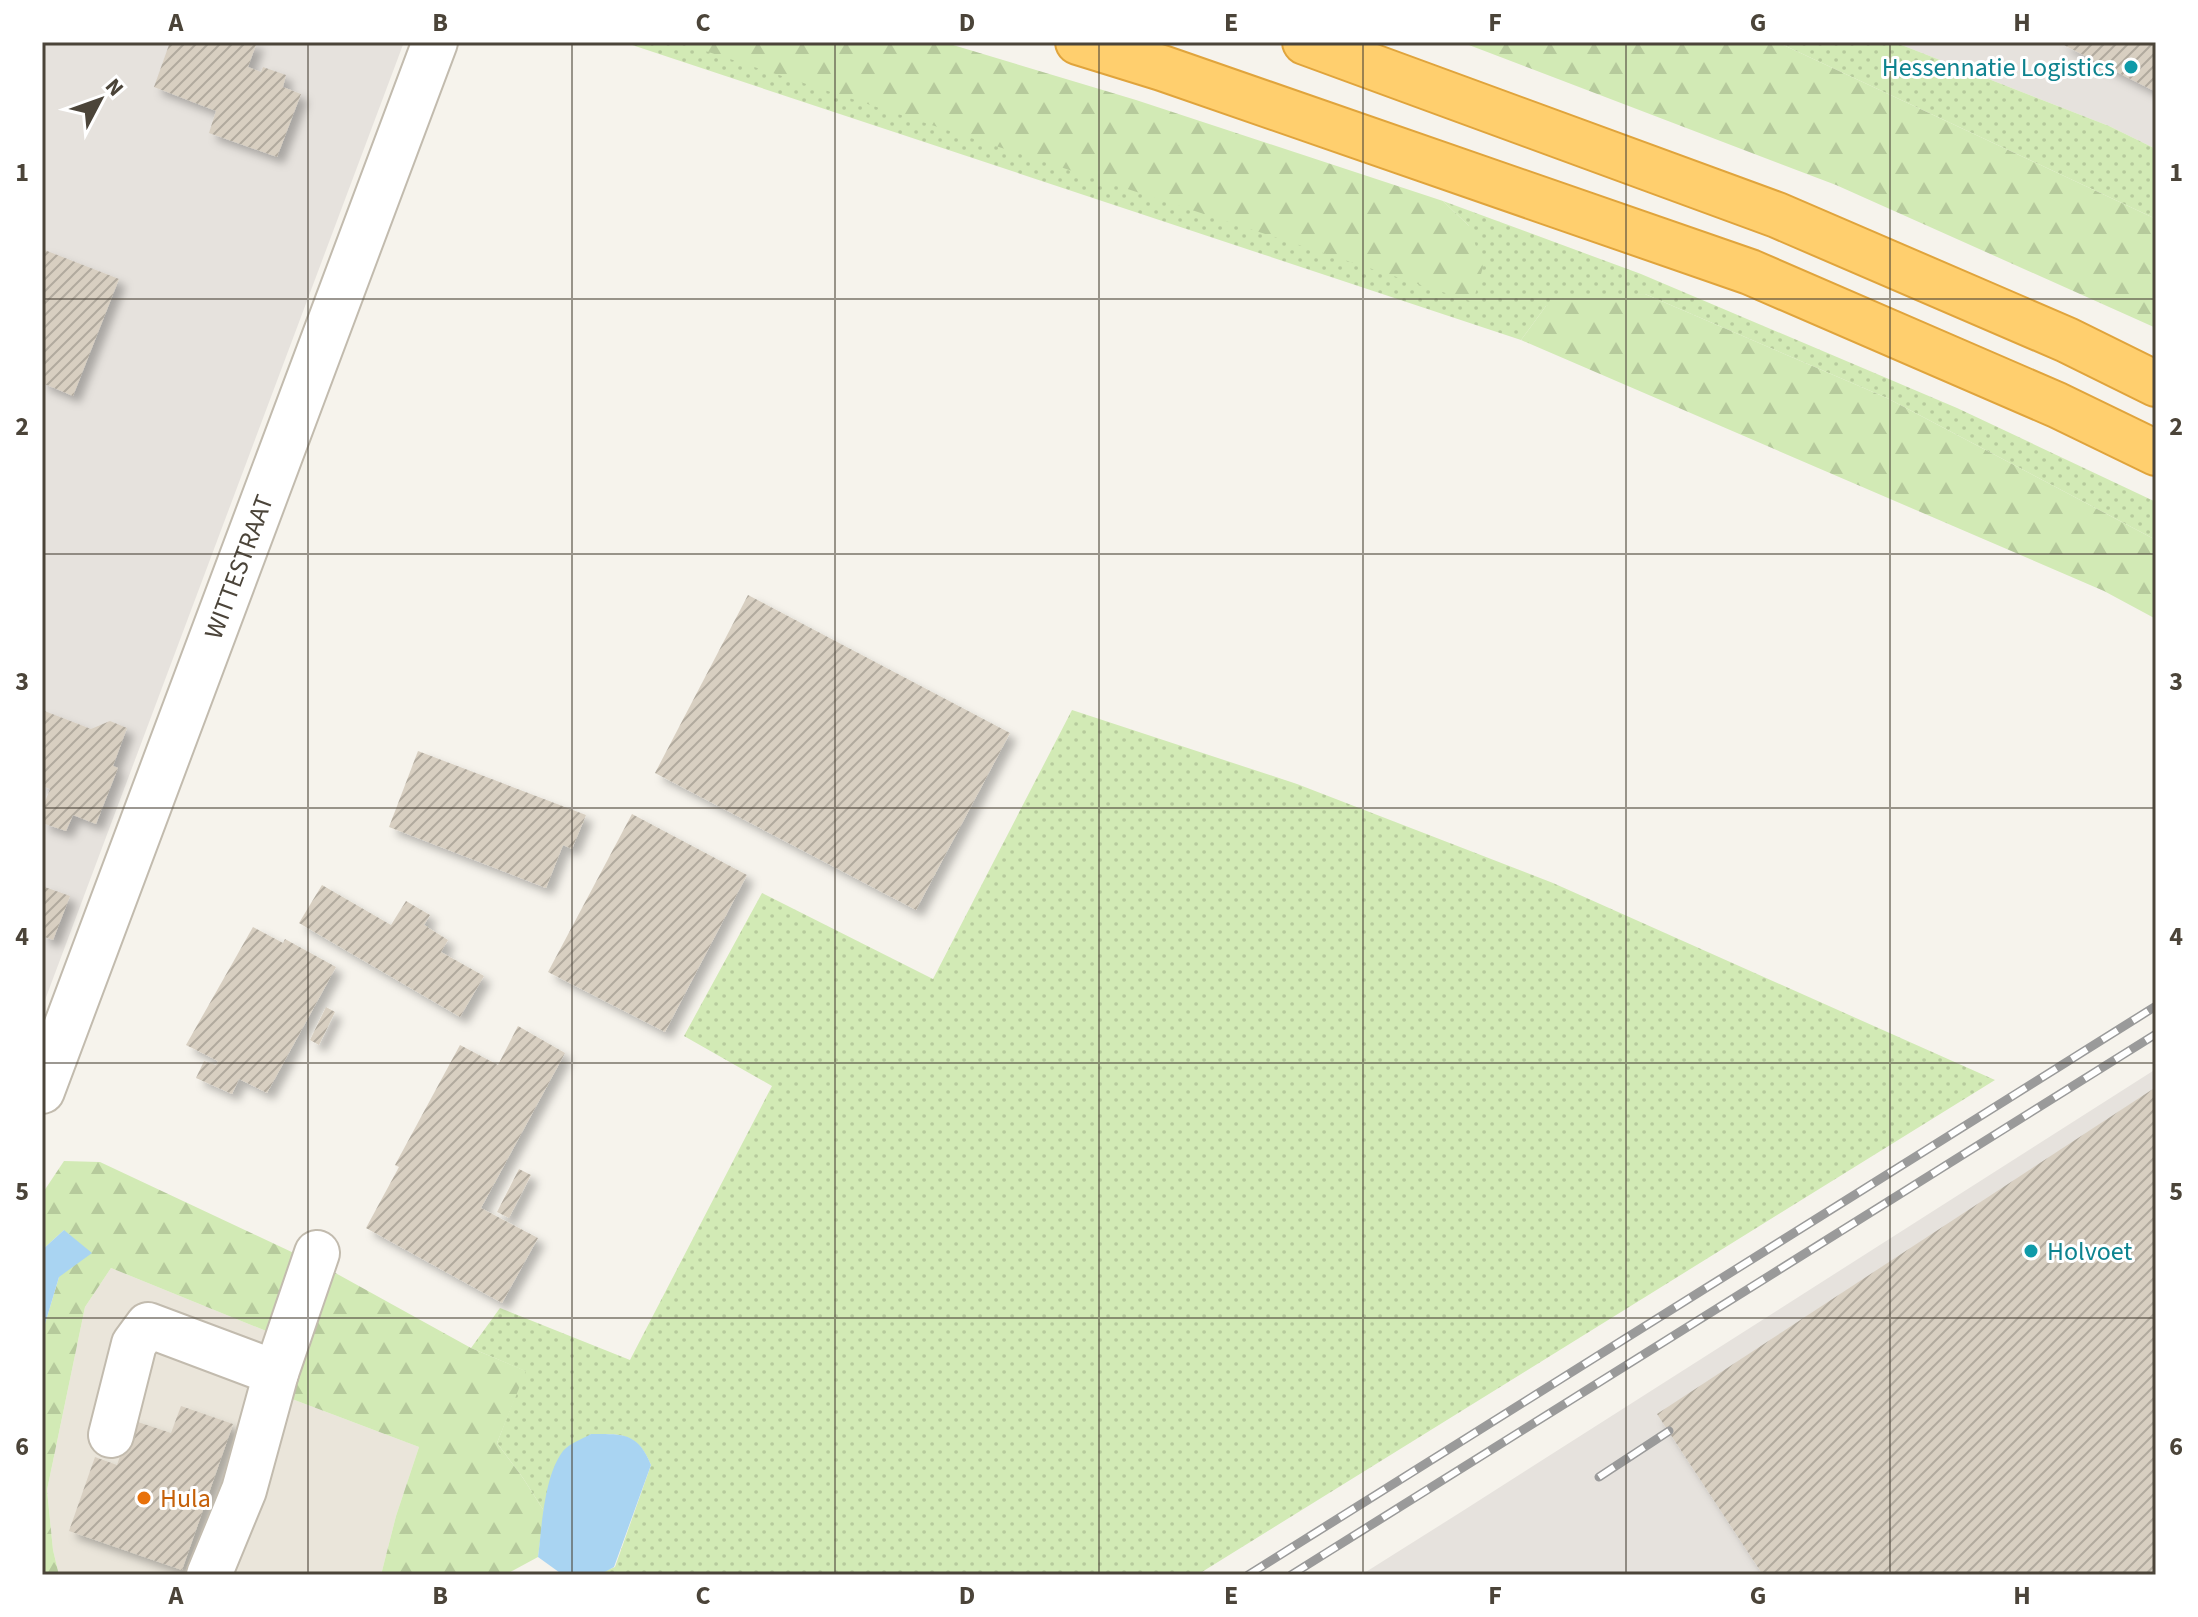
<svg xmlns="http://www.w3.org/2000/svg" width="2198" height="1617" viewBox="0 0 2198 1617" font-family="'Source Sans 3',sans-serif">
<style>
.residential{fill:#eae5da}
.industrial{fill:#e6e2dd}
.grass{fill:url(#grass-dots)}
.forest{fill:url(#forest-firs)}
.water{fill:#a9d4f2}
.building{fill:url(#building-hatch);filter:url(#shadow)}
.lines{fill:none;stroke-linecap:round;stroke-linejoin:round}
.minor-casing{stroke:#c2bbae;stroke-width:48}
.highway-casing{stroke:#e0a43c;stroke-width:48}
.minor{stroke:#fff;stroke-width:44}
.highway{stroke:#ffcf6e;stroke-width:44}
.rail-casing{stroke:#9a9a9a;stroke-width:9}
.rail{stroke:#fff;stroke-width:6;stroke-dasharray:18;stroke-linecap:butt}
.grid{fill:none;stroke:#4b4439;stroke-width:2;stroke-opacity:0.55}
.culture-dot{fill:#0f9aa8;stroke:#fff;stroke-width:3}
.food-dot{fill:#e8710a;stroke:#fff;stroke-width:3}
.labels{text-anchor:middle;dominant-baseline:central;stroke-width:6;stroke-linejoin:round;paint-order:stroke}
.culture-label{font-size:26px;fill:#0d838f;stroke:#fff;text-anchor:end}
.street-label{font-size:26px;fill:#4b4439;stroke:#fff}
.food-label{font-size:26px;fill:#c56008;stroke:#fff;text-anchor:start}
.neatline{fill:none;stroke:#4b4439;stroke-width:3}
.grid-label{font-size:26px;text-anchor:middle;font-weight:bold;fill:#4b4439}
</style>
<defs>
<pattern id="grass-dots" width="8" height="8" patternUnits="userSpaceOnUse" patternTransform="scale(2)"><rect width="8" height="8" fill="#d2eab5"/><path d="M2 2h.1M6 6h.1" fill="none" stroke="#b6ca9c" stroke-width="1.8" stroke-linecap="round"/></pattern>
<pattern id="forest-firs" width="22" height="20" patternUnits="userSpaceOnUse" patternTransform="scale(2)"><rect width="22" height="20" fill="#d2eab5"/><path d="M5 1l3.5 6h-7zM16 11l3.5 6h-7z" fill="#b6ca9c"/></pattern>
<pattern id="building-hatch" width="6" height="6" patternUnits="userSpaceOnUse" patternTransform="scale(2)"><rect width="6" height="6" fill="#d8cfc1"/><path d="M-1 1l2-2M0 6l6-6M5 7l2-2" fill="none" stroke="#b1aa9e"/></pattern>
<filter id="shadow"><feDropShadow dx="7" dy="7" stdDeviation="4" flood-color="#0004"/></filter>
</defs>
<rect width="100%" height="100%" fill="#f6f3ec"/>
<path class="residential" d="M111,1268L276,1335L284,1396L419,1447L396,1516L381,1575H59L53,1550L47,1490L85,1307Z"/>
<path class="industrial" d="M42,42H404L42,1008Z
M1894,42H2156V149L2109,126Z
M2156,1069V1575H1361L1461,1512Z"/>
<path class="grass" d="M623,42H678L1469,226L1443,201L1641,274L1957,408L2156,502V540L1887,398L1645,294L1546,306L1521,340Z
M1777,42H1894L2109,126L2156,149V219Z
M1072,710L1297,784L1553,883L1995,1080L1197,1575H595L615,1567L651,1465C638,1433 622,1434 591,1434L552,1475L544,1511L523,1478L497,1443L525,1371L471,1348L500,1308L630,1360L772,1086L684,1036L762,893L933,979Z"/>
<path class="forest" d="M678,42H943L1136,100L1443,201L1469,226L1483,267L1473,302Z
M1461,42H1777L2156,219V328L1836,185Z
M1645,294L1887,398L2156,540V619L2104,591L1521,340L1546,306L1568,296Z
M64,1161L100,1162L330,1270L471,1348L526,1371L497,1443L523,1478L544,1511L538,1557L505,1575H381L396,1516L419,1447L284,1396L276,1335L111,1268L85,1307L47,1490L53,1550L59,1575H42V1334L59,1277L64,1230L42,1250V1194Z"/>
<path class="water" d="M64,1230L92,1253L59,1277L42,1334V1250Z
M591,1434C622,1434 638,1432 651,1465L614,1567L599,1575H563L538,1557C542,1526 544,1476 563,1451C569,1444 582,1439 591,1434Z"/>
<path class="building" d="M170,42H257L248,67L261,72L263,67L286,75L283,87L301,94L277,157L209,133L216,111L154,87Z
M2058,42H2156V92Z
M42,249L119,279L73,396L42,383Z
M748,595L1010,733L916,910L655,773Z
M42,710L91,729L110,721L127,728L113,766L118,768L96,824L73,815L66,831L42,823L46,808L43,807L50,789L42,786Z
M418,751L586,815L572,849L563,845L546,888L389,827Z
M632,814L747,875L665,1032L548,972Z
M322,885L391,925L406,901L430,915L424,925L448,940L441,952L484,976L460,1017L299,923Z
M42,886L70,896L53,940L42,936Z
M253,927L283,943L285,939L336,967L267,1093L239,1079L232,1094L196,1078L204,1061L216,1065L218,1061L186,1045Z
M326,1007L335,1012L319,1045L310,1040Z
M518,1026L565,1053L481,1208L538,1238L502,1303L366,1228L399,1167L395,1165L460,1045L498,1065Z
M2156,1087V1575H1763L1657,1414Z
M519,1169L531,1175L509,1218L497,1212Z
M181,1406L233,1424L182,1570L69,1531L95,1457L117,1465L132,1420L171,1433Z"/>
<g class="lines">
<defs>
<g id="minor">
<path id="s1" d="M42,1091L435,42"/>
<path d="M111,1435L134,1344L148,1325L276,1373"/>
<path d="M209,1575L244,1490L276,1373L317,1253"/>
</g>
<path id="highway" d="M1078,42L1162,68L1750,272L2057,405L2156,453
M1305,42L1777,215L2067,340L2156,384"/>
</defs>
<use href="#minor" class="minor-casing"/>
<use href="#highway" class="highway-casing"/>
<use href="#minor" class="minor"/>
<use href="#highway" class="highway"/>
<defs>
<path id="rail" d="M1599,1477L1669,1431
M1248,1575L2156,1006
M1291,1575L2156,1034"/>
</defs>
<use href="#rail" class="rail-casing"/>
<use href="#rail" class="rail"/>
</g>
<path class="grid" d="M308,42V1575M572,42V1575M835,42V1575M1099,42V1575M1363,42V1575M1626,42V1575M1890,42V1575M42,299H2156M42,554H2156M42,808H2156M42,1063H2156M42,1318H2156"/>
<g class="culture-dot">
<circle cx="2131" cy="67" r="8"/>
<circle cx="2031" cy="1251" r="8"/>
</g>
<circle class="food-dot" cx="144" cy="1498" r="8"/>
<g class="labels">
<g class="culture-label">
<text x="2115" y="67">Hessennatie Logistics</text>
<text x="2047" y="1251" text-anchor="start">Holvoet</text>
</g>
<g class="street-label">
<text stroke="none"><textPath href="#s1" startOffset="560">WITTESTRAAT</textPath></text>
</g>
<g class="food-label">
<text x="160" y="1498">Hula</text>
</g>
</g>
<rect width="2198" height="1617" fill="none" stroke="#ffffff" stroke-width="88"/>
<g transform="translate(100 100) rotate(49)" stroke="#ffffff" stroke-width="6" paint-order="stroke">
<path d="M0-6L14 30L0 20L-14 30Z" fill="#4b4439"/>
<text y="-12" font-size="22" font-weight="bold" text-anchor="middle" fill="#4b4439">N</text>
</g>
<rect x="44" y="44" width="2110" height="1529" class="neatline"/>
<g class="grid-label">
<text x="176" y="31">A</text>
<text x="440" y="31">B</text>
<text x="703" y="31">C</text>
<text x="967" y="31">D</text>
<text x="1231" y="31">E</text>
<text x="1495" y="31">F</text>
<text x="1758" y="31">G</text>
<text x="2022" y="31">H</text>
<text x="22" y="181">1</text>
<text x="2176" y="181">1</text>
<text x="22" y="435">2</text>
<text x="2176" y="435">2</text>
<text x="22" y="690">3</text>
<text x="2176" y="690">3</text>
<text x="22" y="945">4</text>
<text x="2176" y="945">4</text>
<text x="22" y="1200">5</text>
<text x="2176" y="1200">5</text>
<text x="22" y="1455">6</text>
<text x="2176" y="1455">6</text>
<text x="176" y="1604">A</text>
<text x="440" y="1604">B</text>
<text x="703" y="1604">C</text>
<text x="967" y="1604">D</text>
<text x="1231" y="1604">E</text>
<text x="1495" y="1604">F</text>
<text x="1758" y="1604">G</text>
<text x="2022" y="1604">H</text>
</g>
</svg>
